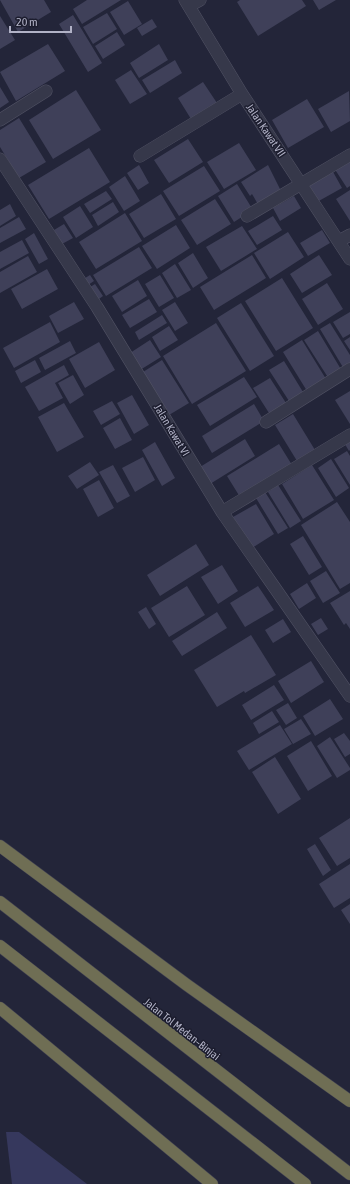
<svg xmlns="http://www.w3.org/2000/svg" width="350" height="1184" viewBox="0 0 350 1184" font-family="'Asap Condensed',sans-serif">
<style>
.water{fill:#36385d}
.building{fill:#3f4059}
.lines{fill:none;stroke-linecap:round;stroke-linejoin:round}
.street-casing{stroke:#515264;stroke-width:13}
.highway-casing{stroke:#3e3f51;stroke-width:13}
.street{stroke:#36384a;stroke-width:12}
.highway{stroke:#6f6e54;stroke-width:12}
.labels{text-anchor:middle;dominant-baseline:central;stroke-width:3;stroke-linejoin:round;paint-order:stroke}
.street-label{font-size:11px;fill:#b1b2c6;stroke:#1c1d2e}
</style>
<rect width="100%" height="100%" fill="#232539"/>
<path class="water" d="M6,1132H19L87,1184H12Z"/>
<path class="building" d="M0,0H44L51,12L18,32Z
M87,0H121L82,24L73,9Z
M240,0H302L306,6L258,36L237,2Z
M313,0H336L319,10Z
M128,1L142,24L124,35L110,12Z
M107,13L117,29L93,44L83,27Z
M73,15L102,63L88,72L59,24Z
M0,16L15,40L0,49Z
M152,19L157,27L142,36L137,28Z
M117,32L125,45L103,59L95,46Z
M48,44L65,71L16,101L0,72Z
M159,44L168,60L139,78L130,63Z
M175,60L182,73L150,93L142,80Z
M131,70L147,94L130,104L115,80Z
M203,82L217,103L191,119L178,98Z
M0,87L9,102L0,108Z
M76,90L101,130L53,159L29,120Z
M349,91L350,121L331,132L318,109Z
M307,99L324,127L288,148L272,120Z
M19,118L46,162L19,178L0,147V130Z
M188,139L203,162L169,183L154,160Z
M239,143L256,170L224,189L207,162Z
M89,148L110,182L49,219L28,185Z
M350,158V186L347,188L334,168Z
M139,165L149,183L138,190L127,173Z
M268,165L282,193L259,206L252,194L250,196L241,182Z
M204,166L220,191L179,216L163,191Z
M332,170L342,188L317,202L307,184Z
M125,176L140,201L124,211L109,187Z
M237,184L253,210L234,222L218,196Z
M350,190V221L336,199Z
M106,191L112,199L90,213L84,204Z
M161,194L176,219L144,238L129,214Z
M294,196L301,208L280,221L273,208Z
M215,199L231,224L197,245L181,220Z
M113,202L119,212L98,226L92,215Z
M10,204L16,216L0,226V210Z
M80,206L93,227L76,238L63,217Z
M125,213L142,241L96,269L79,242Z
M273,216L282,230L257,245L248,231Z
M19,217L26,229L0,243V228Z
M64,224L73,238L62,244L54,230Z
M176,225L190,248L157,269L142,246Z
M242,226L257,249L221,271L206,247Z
M322,230L330,243L308,256L300,243Z
M288,232L304,257L270,279L254,253Z
M34,233L48,259L39,264L25,239Z
M22,240L29,253L0,269V252Z
M139,247L152,268L106,296L93,275Z
M193,253L208,278L193,288L178,263Z
M252,255L266,278L214,310L200,287Z
M319,255L332,275L302,293L290,274Z
M28,256L37,272L0,293V272Z
M175,264L191,290L177,298L162,273Z
M47,269L58,289L22,309L11,289Z
M90,275L94,281L85,287L82,280Z
M160,275L174,298L159,307L145,284Z
M282,278L313,328L276,351L245,301Z
M138,280L147,296L122,312L112,296Z
M327,283L343,309L318,325L302,299Z
M95,284L103,296L95,302L87,289Z
M149,299L157,312L130,328L122,315Z
M74,302L84,319L58,333L49,316Z
M175,302L188,323L175,331L162,310Z
M241,303L274,356L250,371L217,318Z
M350,312V334L343,338L333,322Z
M162,315L167,323L139,340L135,332Z
M50,322L60,342L14,368L3,348Z
M216,323L246,371L192,404L163,356Z
M330,323L350,355V365L344,369L320,329Z
M169,326L178,340L160,351L152,337Z
M318,331L342,371L329,379L304,340Z
M350,337V350L344,341Z
M150,340L161,357L140,370L130,353Z
M302,340L326,379L307,391L283,352Z
M70,341L76,353L45,370L39,358Z
M99,342L115,370L85,388L69,359Z
M35,360L41,372L21,383L15,371Z
M162,360L189,403L169,415L143,372Z
M284,361L303,392L289,401L269,370Z
M64,365L69,375L55,383L63,398L39,411L25,387Z
M73,375L84,395L70,404L58,383Z
M244,377L257,397L210,426L197,405Z
M270,378L286,403L269,413L253,388Z
M350,391V424L335,400Z
M132,395L149,425L134,434L117,403Z
M112,401L120,414L101,425L93,411Z
M64,403L84,437L57,452L38,417Z
M254,404L264,421L212,453L202,436Z
M293,414L315,450L297,461L275,425Z
M120,418L132,440L115,449L103,428Z
M350,437V450L349,451L343,441Z
M245,439L255,456L210,484L200,467Z
M155,442L175,478L162,486L142,450Z
M279,444L292,465L240,497L227,476Z
M347,451L350,456V485L334,459Z
M143,457L155,480L135,492L122,468Z
M331,459L349,488L336,497L318,468Z
M90,462L99,475L77,489L68,476Z
M113,465L130,496L117,503L99,472Z
M312,465L334,500L303,519L282,484Z
M99,480L114,508L98,517L83,489Z
M278,485L301,521L290,528L268,492Z
M265,492L288,528L278,534L256,498Z
M337,502L350,522V583L340,589L301,525Z
M256,504L274,534L252,548L233,517Z
M303,536L322,567L309,575L290,544Z
M196,544L209,565L160,596L147,575Z
M222,565L238,591L218,604L201,577Z
M326,571L340,593L323,603L310,581Z
M307,583L316,598L299,609L290,594Z
M187,586L205,615L169,637L151,608Z
M258,586L274,610L245,627L230,603Z
M350,591V629L346,623L344,625L330,603Z
M146,607L156,624L149,629L138,612Z
M217,612L227,628L182,656L172,641Z
M321,618L328,629L318,635L311,624Z
M283,619L291,632L273,643L265,630Z
M251,635L276,675L245,693L244,691L217,707L194,670Z
M311,661L324,682L291,703L278,681Z
M274,685L284,700L251,720L242,705Z
M330,699L343,719L315,736L303,716Z
M288,703L297,718L286,725L276,710Z
M272,711L279,722L259,734L253,723Z
M301,719L311,734L293,744L284,729Z
M280,725L292,744L249,770L237,751Z
M344,733L350,741V754L345,757L334,739Z
M330,737L350,768V770L337,778L317,746Z
M311,741L332,776L308,791L287,756Z
M275,757L301,799L278,814L252,772Z
M350,818V858L337,866L319,838Z
M315,844L331,870L323,876L307,849Z
M350,864V898L334,908L319,884Z
M350,904V924L341,910Z"/>
<g class="lines">
<defs>
<path id="street" d="M185,0L242,94L350,259
M189,6L200,0
M0,120L46,91
M140,156L242,94
M0,159L97,307L222,512L350,696
M247,216L350,155
M339,241L350,235
M266,422L350,369
M222,512L350,435"/>
<path id="highway" d="M0,846L187,985L350,1101
M0,902L350,1174
M0,946L305,1184
M0,1008L212,1184"/>
</defs>
<use href="#street" class="street-casing"/>
<use href="#highway" class="highway-casing"/>
<use href="#street" class="street"/>
<use href="#highway" class="highway"/>
</g>
<g class="labels">
<g class="street-label">
<text transform="translate(266 130) rotate(56)">Jalan Kawat VII</text>
<text transform="translate(172 430) rotate(59)">Jalan Kawat VI</text>
<text transform="translate(182 1029) rotate(38)">Jalan Tol Medan–Binjai</text>
</g>
</g>
<path d="M10 26v6h61v-6" fill="none" stroke="#b1b2c6" stroke-width="2"/>
<text x="16" y="26" font-size="12" fill="#b1b2c6" stroke="#1c1d2e" stroke-width="3" paint-order="stroke">20 m</text>
</svg>
